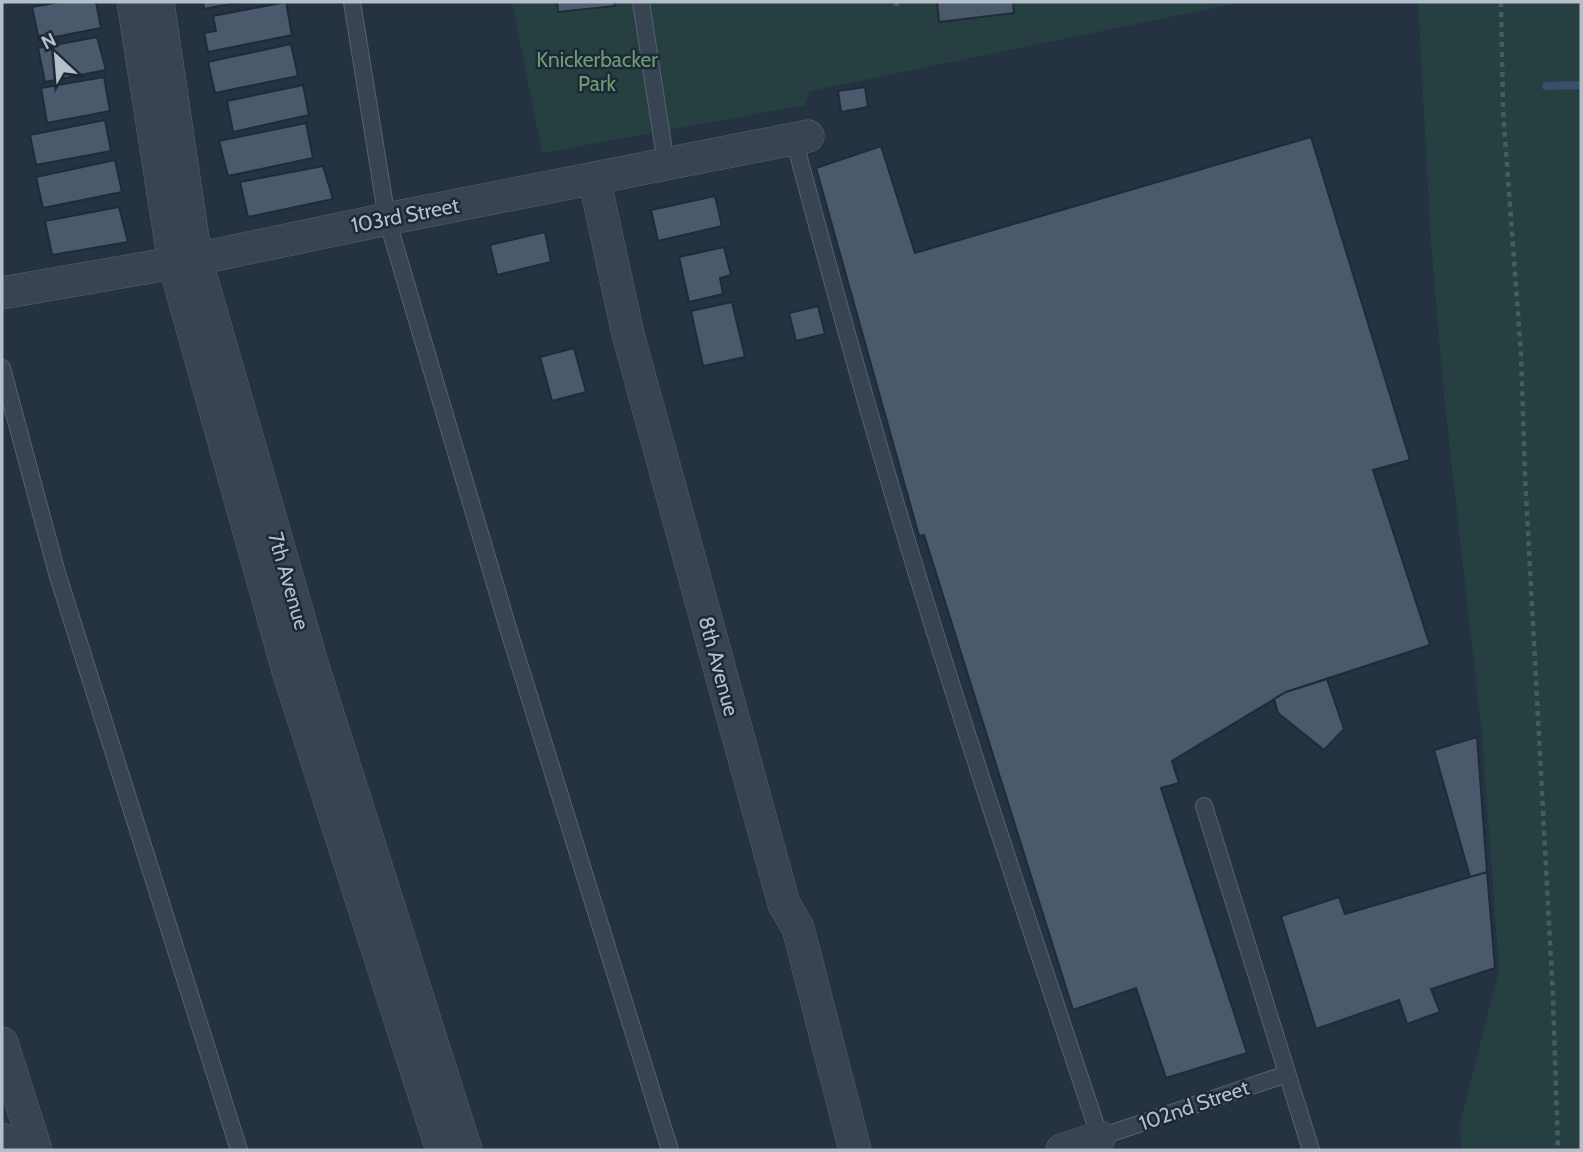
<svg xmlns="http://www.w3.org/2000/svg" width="1583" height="1152" viewBox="0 0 1583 1152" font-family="Cabin,sans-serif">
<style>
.green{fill:#264042}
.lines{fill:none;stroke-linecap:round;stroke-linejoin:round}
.stream{stroke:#38506b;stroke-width:8}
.building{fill:#4a596b;stroke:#1f2b38;stroke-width:2}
.service-casing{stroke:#56626e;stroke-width:18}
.minor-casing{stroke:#56626e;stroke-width:33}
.path{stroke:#445d5f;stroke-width:4.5;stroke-dasharray:5 5;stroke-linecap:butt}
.service{stroke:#384451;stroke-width:16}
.minor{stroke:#384451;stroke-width:32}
.labels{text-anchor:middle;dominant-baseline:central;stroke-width:5;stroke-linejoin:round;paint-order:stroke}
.park-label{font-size:21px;fill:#6b9e74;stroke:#1d2936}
.street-label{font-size:21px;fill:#b5bfcb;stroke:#1d2936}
</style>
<rect width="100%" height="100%" fill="#243242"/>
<path class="green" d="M512,2H1243L810,91L805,105L542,153Z
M1418,2H1581V1150H1463L1459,1128L1499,970L1482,734L1445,405L1431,243Z"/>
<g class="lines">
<path class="stream" d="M1546,86L1581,85"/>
</g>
<path class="building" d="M60,2H96L101,28L39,40L32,7Z
M203,2H241L204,9Z
M286,2L292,35L208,52L204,33L216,31L213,16Z
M557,2H614L615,6L558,12Z
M937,2H1013L1014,13L939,22Z
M97,37L106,70L45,82L38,48Z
M291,44L298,76L215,93L208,62Z
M104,77L110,111L47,123L41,88Z
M303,85L309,115L233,132L227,101Z
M865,87L868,107L841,112L838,91Z
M105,120L111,151L36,165L30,135Z
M306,123L313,158L228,176L219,141Z
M1311,137L1410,460L1373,470L1430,645L1286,692L1172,761L1179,783L1161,788L1247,1053L1166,1078L1136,988L1073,1010L924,535L919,536L816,168L881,146L915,253Z
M115,160L122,192L43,208L36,177Z
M323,166L333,199L248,217L240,182Z
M715,196L722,226L658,241L651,210Z
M119,207L128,242L52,255L45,221Z
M545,232L551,262L497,275L490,245Z
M724,247L731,275L720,278L723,294L689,302L679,257Z
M732,302L745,357L703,366L691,311Z
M818,306L825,334L796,341L789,313Z
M574,348L586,392L552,401L540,357Z
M1327,679L1344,729L1324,750L1278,713L1274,699L1286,692Z
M1477,737L1487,872L1470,877L1434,750Z
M1487,872L1495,968L1431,989L1440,1012L1407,1024L1399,1000L1316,1029L1281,916L1339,897L1345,914Z"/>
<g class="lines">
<defs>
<path id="service" d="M352,2L387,219L508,628L670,1150
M641,2L666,164
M794,139C827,263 861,387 898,511C961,723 1032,932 1101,1141
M2,368L57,573L239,1150
M1204,806L1311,1150
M1100,1137L1287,1074"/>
<path id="minor" d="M133,2L174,263L289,674L442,1150
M158,2L196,259L314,670L466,1150
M594,178L628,334L784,904L798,928L855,1150
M2,293L196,259L387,219L808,136
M2,1043L36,1150
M2,1139L5,1150
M1062,1150L1100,1137"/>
</defs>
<use href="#service" class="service-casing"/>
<use href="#minor" class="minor-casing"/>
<path class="path" d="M1501,2L1503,111L1521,354L1525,476L1553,997L1558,1150
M896,6L897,2"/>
<use href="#service" class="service"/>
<use href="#minor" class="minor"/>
</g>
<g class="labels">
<g class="park-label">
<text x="597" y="59">Knickerbacker<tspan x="597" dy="24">Park</tspan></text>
</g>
<g class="street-label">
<text transform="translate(405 215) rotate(-11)">103rd Street</text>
<text transform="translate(289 581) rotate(74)">7th Avenue</text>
<text transform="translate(719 666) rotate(75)">8th Avenue</text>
<text transform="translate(1194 1105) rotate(-19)">102nd Street</text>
</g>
</g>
<rect width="1583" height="1152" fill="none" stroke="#b5bfcb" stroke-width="7"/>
<g transform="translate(56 56) rotate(334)" stroke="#1d2936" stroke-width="5" paint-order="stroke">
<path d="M0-5L12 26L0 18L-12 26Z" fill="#b5bfcb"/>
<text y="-10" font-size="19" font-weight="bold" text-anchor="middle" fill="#b5bfcb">N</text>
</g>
</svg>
